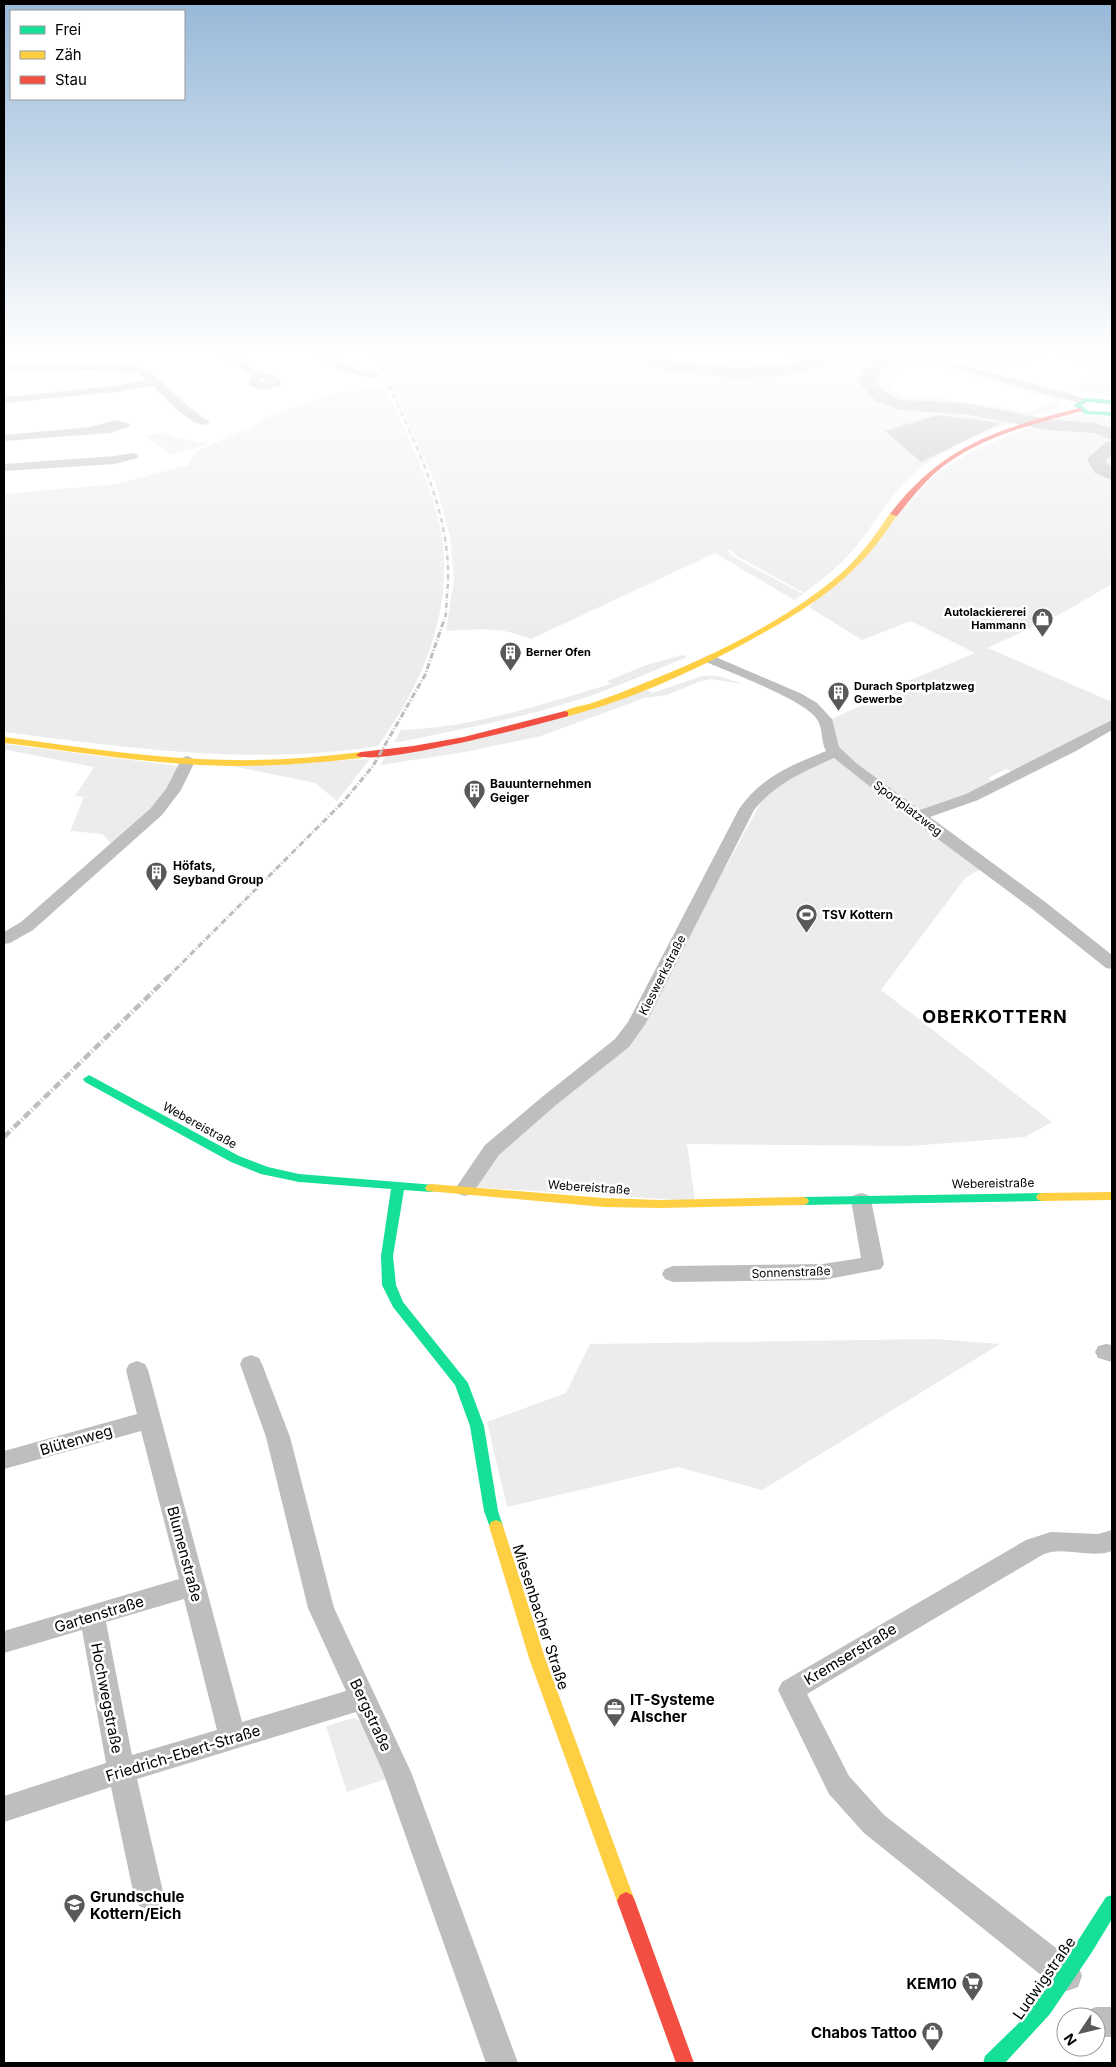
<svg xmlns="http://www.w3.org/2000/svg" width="1116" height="2067" viewBox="0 0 1116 2067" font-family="Inter,sans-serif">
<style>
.green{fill:#ececec;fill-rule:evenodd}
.water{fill:#bfbfbf}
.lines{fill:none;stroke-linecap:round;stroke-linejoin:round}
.river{fill:#bfbfbf;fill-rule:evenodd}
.street{fill:#bebebe;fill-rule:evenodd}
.fast{fill:#16e098;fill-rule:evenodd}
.slow{fill:#ffcf43;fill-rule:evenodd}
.jam{fill:#f24e42;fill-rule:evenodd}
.rail-far2{stroke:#bebebe;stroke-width:2.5;stroke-dasharray:5 2 0.5 2;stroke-linecap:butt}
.rail-far1{stroke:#bebebe;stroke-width:3;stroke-dasharray:6 2 1 2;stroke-linecap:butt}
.rail{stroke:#bebebe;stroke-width:4.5;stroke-dasharray:8 2.5 1 2.5;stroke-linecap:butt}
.labels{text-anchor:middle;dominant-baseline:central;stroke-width:5;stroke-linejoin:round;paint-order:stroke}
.far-poi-label{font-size:11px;font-weight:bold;fill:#000;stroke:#fff;text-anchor:start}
.poi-label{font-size:12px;font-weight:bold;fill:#000;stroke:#fff;text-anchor:start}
.street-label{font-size:12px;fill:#000;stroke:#fff}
.near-street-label{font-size:15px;fill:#000;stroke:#fff}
.near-poi-label{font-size:15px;font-weight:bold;fill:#000;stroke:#fff;text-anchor:start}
.district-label{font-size:18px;font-weight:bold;letter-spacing:1px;fill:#000;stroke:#fff}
</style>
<rect width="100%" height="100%" fill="#fff"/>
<path class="green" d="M377,351H636L662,359L727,364L771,363L818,351H896L1065,397L1057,409C1000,428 937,443 896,492C881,510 869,532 853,550C839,567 821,580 804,593L735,555L731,550H728L732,556L803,594L794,600L715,553L531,639C499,626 480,629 446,631L454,579L450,536L436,485ZM909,358L1057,400L1058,401L1030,412L925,396L901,395L891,391L887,380L905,366Z
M918,351H1112V397L1068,389L1105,373L1051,352L1014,368H1002L962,360L957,361Z
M958,363L1074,393L1069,395L954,365Z
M385,387C406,434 434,486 442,537C453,612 422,686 378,746C254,766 127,748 4,732V494L117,484L188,465L197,451L251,427L273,413L337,393Z
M1083,413L1112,418V584L1066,611L988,648L1112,702V721L1014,773L1006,769L988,778L994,782L967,794L917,812L840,751L829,720L912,683L908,681L975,653L911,621L862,640L809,607L936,474C981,443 1030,425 1083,413Z
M166,432L172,436L208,444L172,455L145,436Z
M683,655L687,657C653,671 619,686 584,698C522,718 458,730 394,743L401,730C474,728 542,704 611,684L607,681L649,664Z
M702,676H719L743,684L711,679L701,681L667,695L644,698L541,736L465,752L380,765L386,756L647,690L652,693Z
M4,744L178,766L170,789L153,809L113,846L103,834L70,831L84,797L75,796L94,767L7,750L4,755Z
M837,757L983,868L966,877L881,990L1052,1122L1025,1137L910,1146L687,1144L695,1201L472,1187L498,1150L643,1019L766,793L783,779Z
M370,759L337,801L315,783L232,766Z
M937,1339L1000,1344L762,1490L678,1467L507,1507L487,1422L566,1393L590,1344Z
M354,1718L368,1724L386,1779L347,1792L326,1726Z"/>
<path class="water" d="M938,415L1001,423L921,462L885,431Z"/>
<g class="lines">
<path class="river" d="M609,351H633L655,359L738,368L779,366L813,359L836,351H883L889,354L894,362L877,375L875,382L888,394L902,400L965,403L1047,419L1094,423L1112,428V440L1094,433L1047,430L965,414L900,410L876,401L859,383L863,370L877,361L869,357L849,358L823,366L779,376L738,378L653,369L611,354Z
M1112,441V455L1105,460L1112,468V480L1095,473L1087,459L1106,442Z"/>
<path class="street" d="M213,351C235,351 242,363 261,372C267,375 273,375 280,379L281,384L280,386L264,390L250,386L249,381L253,376ZM262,379L270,382H259Z
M314,351H326L346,366L378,374L379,376L374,379L338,370Z
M895,351H913L1086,399L1087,401L1086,403H1078Z
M91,364L139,367L149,370L191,409L210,422L204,425C184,421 168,399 153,386L115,392L4,403V397L115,386L147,380L138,373L91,370L4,371V365Z
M115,420L128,423L130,425L128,427L110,433L4,441V435L90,427Z
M133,453L139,456L137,458L115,464L4,471V464L115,456Z
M711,655L802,694L817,703L832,719L839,747L856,763L920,810L966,794L1112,720V730L1076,751L978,800L930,817L1044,901L1112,955V969L1106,968L1032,909L911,819L834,758C803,772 776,783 754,810L646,1023L629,1047L556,1105L499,1155L472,1194L465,1196L458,1194L455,1189L485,1145L542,1097L615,1039L628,1022L739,809C761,777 792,765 826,751C821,742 823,730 818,721C808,701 729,672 706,662L704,659L706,656Z
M187,756L192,758L195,761L181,790L162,815L33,930L10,943L4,944V932L21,922L150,809L166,789L182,758Z
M861,1193L868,1195L871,1200L884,1264L881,1269L823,1280L673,1282L665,1279L662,1274L665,1269L673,1266L823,1264L861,1258L851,1200L854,1195Z
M1106,1344L1112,1345V1362L1098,1358L1095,1352L1098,1346Z
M251,1355L259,1358L262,1364L290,1437L334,1608L411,1772L518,2063H486L383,1772L356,1712L137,1779L164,1896L159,1906L149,1910L139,1906L134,1896L111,1787L4,1822V1796L106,1763L82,1630L4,1653V1631L179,1579L141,1431L4,1469V1451L137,1414L126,1370L129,1364L137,1361L145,1364L148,1370L242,1722L346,1691L308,1608L266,1437L240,1364L243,1358ZM184,1599L217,1730L132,1755L106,1622Z
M1112,1530V1551C1090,1559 1066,1546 1044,1554L807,1694L849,1776L884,1815L1078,1965L1082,1976L1078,1987L1067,1991L1056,1987L864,1833L829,1794L778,1690L782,1682L1026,1540L1051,1532L1098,1534Z
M1096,2007H1112V2037H1096V2017H1083L1085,2011Z"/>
<path class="fast" d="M1087,398L1112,400V404L1088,402L1081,405L1089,411L1112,412V416L1085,414L1073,405Z
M89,1075L239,1156L268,1167L299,1174L435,1185L437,1188L435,1191L431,1192L404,1190L393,1256L396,1285L403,1302L468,1383L484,1426L498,1511L503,1526L501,1530L496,1532L491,1530L484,1511L470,1426L455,1385L393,1307L382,1285L381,1256L391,1189L299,1182L261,1174L231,1162L85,1082L83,1079Z
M1042,1193L1046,1194L1048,1197L1046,1200L1042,1201L803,1205L799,1204L797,1201L799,1198L803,1197Z
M1112,1895V1919L1092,1952L1050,2014L1005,2063H983L985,2056L1021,2021L1052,1981L1106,1897Z"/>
<path class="slow" d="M891,512L898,514C885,533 872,552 855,568C829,594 797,614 765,632C703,667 635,699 565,717L561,714C567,708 580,706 589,704C607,698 625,691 642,684C711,657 795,617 849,566C865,550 878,531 891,512Z
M4,737C80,747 155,759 232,760C275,761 318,757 361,752L366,755L361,758C318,763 275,766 232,766C155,765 80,752 4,743Z
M431,1184L604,1198L660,1200L803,1197L807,1198L809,1201L807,1204L803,1205L660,1208L604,1207L427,1191L425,1188L427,1185Z
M1112,1192V1200L1042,1201L1038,1200L1036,1197L1038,1194L1042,1193Z
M496,1520L501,1522L503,1526L545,1658L635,1901L632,1907L626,1910L620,1907L617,1901L529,1658L489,1526L491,1522Z"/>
<path class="jam" d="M1080,408L1083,410L1082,411C1031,425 976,437 935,473C921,486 909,501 897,516L890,514C942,445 1000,428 1080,408Z
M565,711L568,712V716C541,724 372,768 356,755L361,752L413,746L464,737Z
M626,1892L632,1895L635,1901L694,2063H676L617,1901L620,1895Z"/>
<path class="rail-far2" d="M373,351C406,426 456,511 447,595C446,604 447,614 444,622"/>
<path class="rail-far1" d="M167,978L343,802L373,766L425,675L444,620"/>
<path class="rail" d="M4,1137L169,976"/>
</g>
<linearGradient id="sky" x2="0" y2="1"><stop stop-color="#97b8d8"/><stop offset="0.55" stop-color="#fff"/><stop offset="1" stop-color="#fff" stop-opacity="0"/></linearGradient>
<rect width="1116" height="641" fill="url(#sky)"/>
<defs>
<symbol id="shop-pin" viewBox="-11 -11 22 30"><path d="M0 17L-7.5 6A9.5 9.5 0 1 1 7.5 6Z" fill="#595959" stroke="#fff"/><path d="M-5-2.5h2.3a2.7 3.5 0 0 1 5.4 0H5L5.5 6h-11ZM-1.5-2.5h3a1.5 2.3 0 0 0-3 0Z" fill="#fff"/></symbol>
<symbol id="building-pin" viewBox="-11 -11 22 30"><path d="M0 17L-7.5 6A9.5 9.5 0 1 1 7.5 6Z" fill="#595959" stroke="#fff"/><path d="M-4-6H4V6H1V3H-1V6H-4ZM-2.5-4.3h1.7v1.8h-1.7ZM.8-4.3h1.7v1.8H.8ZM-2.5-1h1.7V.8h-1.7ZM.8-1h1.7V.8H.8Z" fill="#fff"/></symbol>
<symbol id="stadium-pin" viewBox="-11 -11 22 30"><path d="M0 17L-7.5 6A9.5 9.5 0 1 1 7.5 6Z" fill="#595959" stroke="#fff"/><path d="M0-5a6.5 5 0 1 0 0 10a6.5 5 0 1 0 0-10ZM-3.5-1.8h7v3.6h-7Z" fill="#fff"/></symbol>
<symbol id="office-pin" viewBox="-11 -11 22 30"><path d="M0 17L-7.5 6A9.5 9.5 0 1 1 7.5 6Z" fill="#595959" stroke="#fff"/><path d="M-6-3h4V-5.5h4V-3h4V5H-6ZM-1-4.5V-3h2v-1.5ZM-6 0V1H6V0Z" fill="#fff"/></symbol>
<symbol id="school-pin" viewBox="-11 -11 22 30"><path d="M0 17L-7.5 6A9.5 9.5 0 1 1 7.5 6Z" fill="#595959" stroke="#fff"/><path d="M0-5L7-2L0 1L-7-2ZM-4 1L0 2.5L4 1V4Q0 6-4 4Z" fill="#fff"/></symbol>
<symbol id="supermarket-pin" viewBox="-11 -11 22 30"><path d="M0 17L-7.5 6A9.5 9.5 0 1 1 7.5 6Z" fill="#595959" stroke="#fff"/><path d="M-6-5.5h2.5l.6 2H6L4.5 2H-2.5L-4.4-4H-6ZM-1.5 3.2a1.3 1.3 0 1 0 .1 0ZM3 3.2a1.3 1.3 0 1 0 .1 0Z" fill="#fff"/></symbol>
</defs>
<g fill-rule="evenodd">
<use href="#shop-pin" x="1030" y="606" width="25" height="34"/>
<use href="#building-pin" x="498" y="640" width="25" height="34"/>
<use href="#building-pin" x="826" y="680" width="25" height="34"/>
<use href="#building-pin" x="462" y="778" width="25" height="34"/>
<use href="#building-pin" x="144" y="860" width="25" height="34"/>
<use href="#stadium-pin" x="794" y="902" width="25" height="34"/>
<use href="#office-pin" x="602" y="1696" width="25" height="34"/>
<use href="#school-pin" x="62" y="1892" width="25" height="34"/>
<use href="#supermarket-pin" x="960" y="1970" width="25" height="34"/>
<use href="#shop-pin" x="920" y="2020" width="25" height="34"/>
</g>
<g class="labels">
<g class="far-poi-label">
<text x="1026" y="612" text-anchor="end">Autolackiererei<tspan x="1026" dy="13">Hammann</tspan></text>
<text x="526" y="652">Berner Ofen</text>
<text x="854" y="686">Durach Sportplatzweg<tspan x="854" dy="13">Gewerbe</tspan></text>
</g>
<g class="poi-label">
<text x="490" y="783">Bauunternehmen<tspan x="490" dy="14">Geiger</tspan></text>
<text x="173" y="865">Höfats,<tspan x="173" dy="14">Seyband Group</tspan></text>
<text x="822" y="914">TSV Kottern</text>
</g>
<g class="street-label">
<text transform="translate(908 808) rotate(37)">Sportplatzweg</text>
<text transform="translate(662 975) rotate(-63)">Kieswerkstraße</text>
<text transform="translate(200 1125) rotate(29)">Webereistraße</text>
<text transform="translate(993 1183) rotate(-1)">Webereistraße</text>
<text transform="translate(589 1187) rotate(4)">Webereistraße</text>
<text transform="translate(791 1272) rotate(-2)">Sonnenstraße</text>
</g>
<g class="near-street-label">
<text transform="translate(76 1440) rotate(-16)">Blütenweg</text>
<text transform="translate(185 1554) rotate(75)">Blumenstraße</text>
<text transform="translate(99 1614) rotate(-17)">Gartenstraße</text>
<text transform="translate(541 1617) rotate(72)">Miesenbacher Straße</text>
<text transform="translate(850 1654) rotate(-31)">Kremserstraße</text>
<text transform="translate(107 1698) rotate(79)">Hochwegstraße</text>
<text transform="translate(371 1715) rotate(65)">Bergstraße</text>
<text transform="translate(183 1753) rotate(-17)">Friedrich-Ebert-Straße</text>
<text transform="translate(1044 1978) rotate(-55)">Ludwigstraße</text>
</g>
<g class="near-poi-label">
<text x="630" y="1699">IT-Systeme<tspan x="630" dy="17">Alscher</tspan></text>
<text x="90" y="1896">Grundschule<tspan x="90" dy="17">Kottern/Eich</tspan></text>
<text x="957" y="1983" text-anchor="end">KEM10</text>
<text x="917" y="2032" text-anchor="end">Chabos Tattoo</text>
</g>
<g class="district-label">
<text x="995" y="1016">OBERKOTTERN</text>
</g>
</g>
<rect width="1116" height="2067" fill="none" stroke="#000000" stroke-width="10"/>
<rect x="10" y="10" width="175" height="90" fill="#ffffff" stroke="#999999"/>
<rect x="20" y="26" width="25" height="8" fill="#16e098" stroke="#999999"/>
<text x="55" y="35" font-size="15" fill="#000000">Frei</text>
<rect x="20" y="51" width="25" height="8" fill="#ffcf43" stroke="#999999"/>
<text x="55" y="60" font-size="15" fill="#000000">Zäh</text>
<rect x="20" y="76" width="25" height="8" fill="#f24e42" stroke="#999999"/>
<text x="55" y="85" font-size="15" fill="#000000">Stau</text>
<g transform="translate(1081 2032) rotate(235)"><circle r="24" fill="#ffffff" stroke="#999999"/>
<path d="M0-4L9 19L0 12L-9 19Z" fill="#595959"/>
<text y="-8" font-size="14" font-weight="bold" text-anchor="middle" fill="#000000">N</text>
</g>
</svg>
